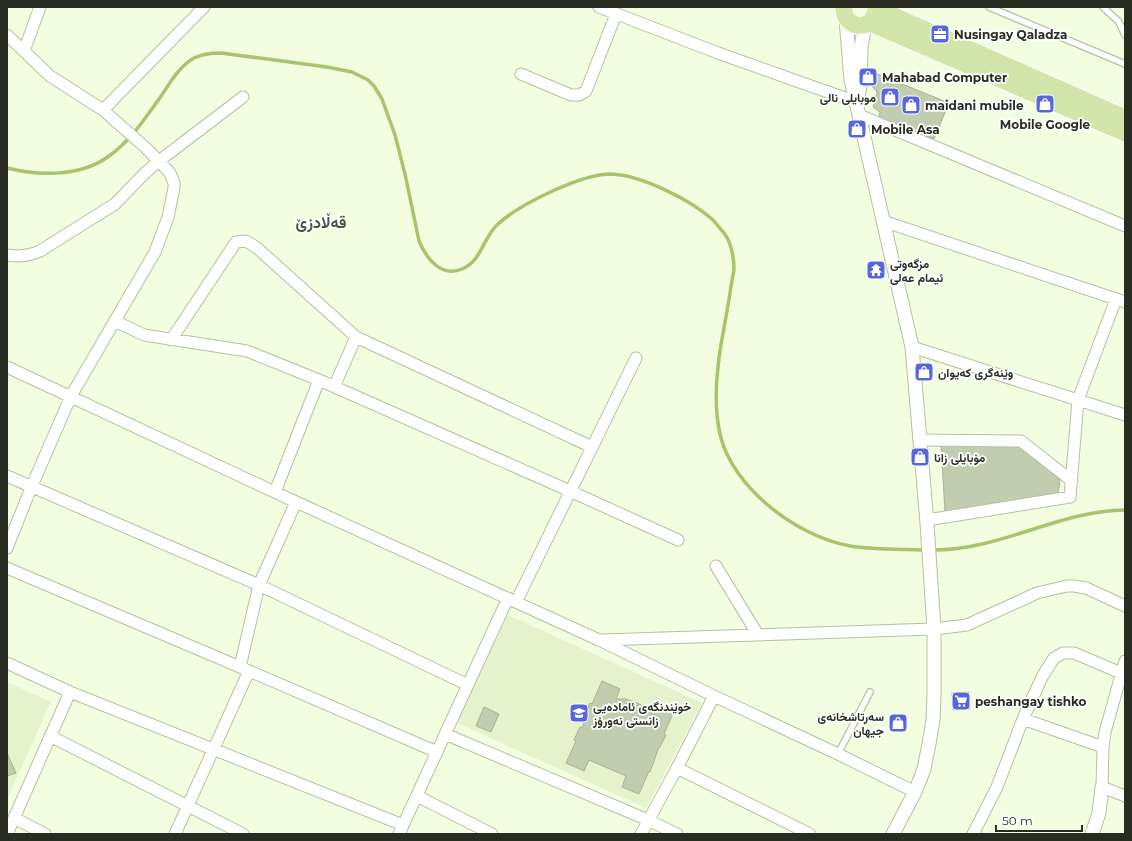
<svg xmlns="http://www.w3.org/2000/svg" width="1132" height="841" viewBox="0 0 1132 841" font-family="Montserrat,Vazirmatn,sans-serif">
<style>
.built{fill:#e5f3cc}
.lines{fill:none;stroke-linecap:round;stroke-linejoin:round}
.stream{stroke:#a8c46c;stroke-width:3.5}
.building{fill:#c1cdae;stroke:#a7b294}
.service-casing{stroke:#b6c0a3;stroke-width:8}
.minor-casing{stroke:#b6c0a3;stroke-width:13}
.tertiary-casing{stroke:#b6c0a3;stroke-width:15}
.primary-casing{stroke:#fff;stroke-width:19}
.service{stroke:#fff;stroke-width:5.5}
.minor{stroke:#fff;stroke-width:11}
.tertiary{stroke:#fff;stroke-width:13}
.primary{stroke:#d2e5ab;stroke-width:17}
.labels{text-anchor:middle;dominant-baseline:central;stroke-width:3.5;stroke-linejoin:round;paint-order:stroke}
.poi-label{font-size:12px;font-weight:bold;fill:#292d21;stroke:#fff;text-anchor:start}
.district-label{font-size:16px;font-weight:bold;fill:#4b543a;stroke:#fff}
</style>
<rect width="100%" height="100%" fill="#f2fedf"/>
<path class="built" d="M508,615L702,703L646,808L457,723Z
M7,682L51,702L7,799Z"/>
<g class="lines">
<path class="stream" d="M7,168C39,176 81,177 109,156C129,142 145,119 159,99C169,85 178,67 194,58C202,54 212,53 221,53L327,67L352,72L368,80L374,86L382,99L395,135L405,174L419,241C426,258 441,278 462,269C482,261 483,237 498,224C520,204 581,174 611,174C641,175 691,200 713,220C717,224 720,229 724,233C731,242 734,257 734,269C733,277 731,285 730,293C727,313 723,332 720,351C716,378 714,408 720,434C732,488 798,537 850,546C875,550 900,549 925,550
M931,550C1001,551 1056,511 1125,510"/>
</g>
<path class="building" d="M875,73L949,103L934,139L879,118L880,112L873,107L877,93L876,90L871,86Z
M941,444L1025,447L1060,480L1058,494L945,512Z
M602,681L620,689L616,699H626L637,703L645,707L654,715L659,704L674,711L664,734L666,735L660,747H659L650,772L649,771L639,794L622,787L626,776L589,760L584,771L566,763L576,741L574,740L580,727L582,728L586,717L584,716L590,703L592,704Z
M969,692L970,709L953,710L952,693Z
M484,707L499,714L491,732L476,726Z
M7,753L16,773L7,776Z"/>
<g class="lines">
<defs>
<path id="service" d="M989,7L1125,64
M1103,7L1119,22L1125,35
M838,754L870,692"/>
<path id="minor" d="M599,7L718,53L856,102
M7,35L50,76L103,110L146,148L170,173L174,183V188L168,217L155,252L71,396L31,488L7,548
M24,51L40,7
M521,74L571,95H579L586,91L616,14
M103,110L204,7
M859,115L1125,226
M883,221L1125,302
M7,255C19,257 29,256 40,251L115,204L145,173L159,161L243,97
M115,321L144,335L247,351L319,380L570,491L678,540
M171,340L236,242L246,241L256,247L356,337L592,447
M912,347L1125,415
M7,367L296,502L599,640L714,696L838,754L915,792
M334,387L356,337
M920,440L1021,441L1072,481
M7,476L259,585L468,685
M275,492L319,380
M927,520L1070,497L1078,400L1116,299
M716,566L758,635
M7,568L240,667L437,752
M516,602L636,358
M602,640L934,629L967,625L1037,593L1067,586H1074L1086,588L1125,606
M1125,661L1105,732L1103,747L1102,787L1125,796
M7,663L70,692L403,825
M240,667L259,585L296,502
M1023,719L1103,747
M445,734L648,820L677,834
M50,736L243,834
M677,768L810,834
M417,796L492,834
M14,818L45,834
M7,834L70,692
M175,834L249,671
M399,834L508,598
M641,834L677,768L714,696
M973,834L997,787L1023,719L1042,677L1054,658L1063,653H1074L1121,673"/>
<path id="tertiary" d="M846,19L851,80L856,102L912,347L927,523L934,629V695L933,720L929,744L924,769L915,792L893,834
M858,96L860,87L861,47L865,25
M1092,834L1099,813L1102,787"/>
<path id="primary" d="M844,7C842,27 870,33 875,13
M876,8L1125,118
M870,23L1125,133"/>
</defs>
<use href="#service" class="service-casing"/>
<use href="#minor" class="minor-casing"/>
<use href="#tertiary" class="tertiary-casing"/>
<use href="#primary" class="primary-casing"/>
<use href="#service" class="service"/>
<use href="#minor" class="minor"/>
<use href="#tertiary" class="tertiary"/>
<use href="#primary" class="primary"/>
</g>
<defs>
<symbol id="office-square" viewBox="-11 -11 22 22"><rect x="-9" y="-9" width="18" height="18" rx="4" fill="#5766dd" stroke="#fff"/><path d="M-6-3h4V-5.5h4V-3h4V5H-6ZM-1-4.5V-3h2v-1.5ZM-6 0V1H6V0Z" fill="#fff"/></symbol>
<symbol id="shop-square" viewBox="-11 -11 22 22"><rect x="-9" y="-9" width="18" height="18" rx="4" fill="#5766dd" stroke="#fff"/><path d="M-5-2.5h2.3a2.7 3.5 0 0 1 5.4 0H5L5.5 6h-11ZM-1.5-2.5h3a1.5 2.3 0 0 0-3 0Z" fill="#fff"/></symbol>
<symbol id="temple-square" viewBox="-11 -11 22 22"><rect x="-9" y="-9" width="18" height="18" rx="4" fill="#5766dd" stroke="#fff"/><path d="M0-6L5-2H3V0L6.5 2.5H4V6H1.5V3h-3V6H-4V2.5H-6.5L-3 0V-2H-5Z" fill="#fff"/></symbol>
<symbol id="supermarket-square" viewBox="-11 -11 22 22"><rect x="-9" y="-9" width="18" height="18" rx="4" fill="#5766dd" stroke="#fff"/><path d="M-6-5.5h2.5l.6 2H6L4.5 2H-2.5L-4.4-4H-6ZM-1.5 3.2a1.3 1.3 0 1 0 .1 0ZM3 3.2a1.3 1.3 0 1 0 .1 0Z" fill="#fff"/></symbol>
<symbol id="school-square" viewBox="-11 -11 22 22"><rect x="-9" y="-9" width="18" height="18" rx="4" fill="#5766dd" stroke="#fff"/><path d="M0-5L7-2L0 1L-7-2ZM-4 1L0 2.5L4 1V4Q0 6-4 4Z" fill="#fff"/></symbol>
</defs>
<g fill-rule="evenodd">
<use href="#office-square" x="929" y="23" width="22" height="22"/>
<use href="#shop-square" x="857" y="66" width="22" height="22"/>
<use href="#shop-square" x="879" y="86" width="22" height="22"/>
<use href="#shop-square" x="1034" y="93" width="22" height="22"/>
<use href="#shop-square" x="900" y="94" width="22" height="22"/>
<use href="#shop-square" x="846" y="118" width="22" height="22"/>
<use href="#temple-square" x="865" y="259" width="22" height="22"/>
<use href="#shop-square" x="913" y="361" width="22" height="22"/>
<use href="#shop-square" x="909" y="446" width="22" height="22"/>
<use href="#supermarket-square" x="950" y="690" width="22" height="22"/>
<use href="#school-square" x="568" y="702" width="22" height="22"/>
<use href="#shop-square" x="887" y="712" width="22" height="22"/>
</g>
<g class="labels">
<g class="poi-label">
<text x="954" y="34">Nusingay Qaladza</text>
<text x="882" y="77">Mahabad Computer</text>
<text x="876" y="97" text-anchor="end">موبايلى نالى</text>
<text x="925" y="105">maidani mubile</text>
<text x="1045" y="124" text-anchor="middle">Mobile Google</text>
<text x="871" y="129">Mobile Asa</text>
<text x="890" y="263">مزگەوتی<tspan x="890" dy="14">ئیمام عەلی</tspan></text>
<text x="938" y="372">وێنەگری کەیوان</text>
<text x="934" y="457">مۆبایلی زانا</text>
<text x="975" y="701">peshangay tishko</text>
<text x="593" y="706">خوێندنگەی ئامادەیی<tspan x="593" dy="14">زانستی نەورۆز</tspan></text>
<text x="884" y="716" text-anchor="end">سەرتاشخانەی<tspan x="884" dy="14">جیهان</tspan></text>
</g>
<g class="district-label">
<text x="321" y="222">قەڵادزێ</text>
</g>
</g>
<rect width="1132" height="841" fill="none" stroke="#292d21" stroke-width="16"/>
<path d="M996 825v6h86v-6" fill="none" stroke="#292d21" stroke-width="2"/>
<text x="1002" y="825" font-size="12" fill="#292d21" stroke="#ffffff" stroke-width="3" paint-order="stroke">50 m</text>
</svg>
